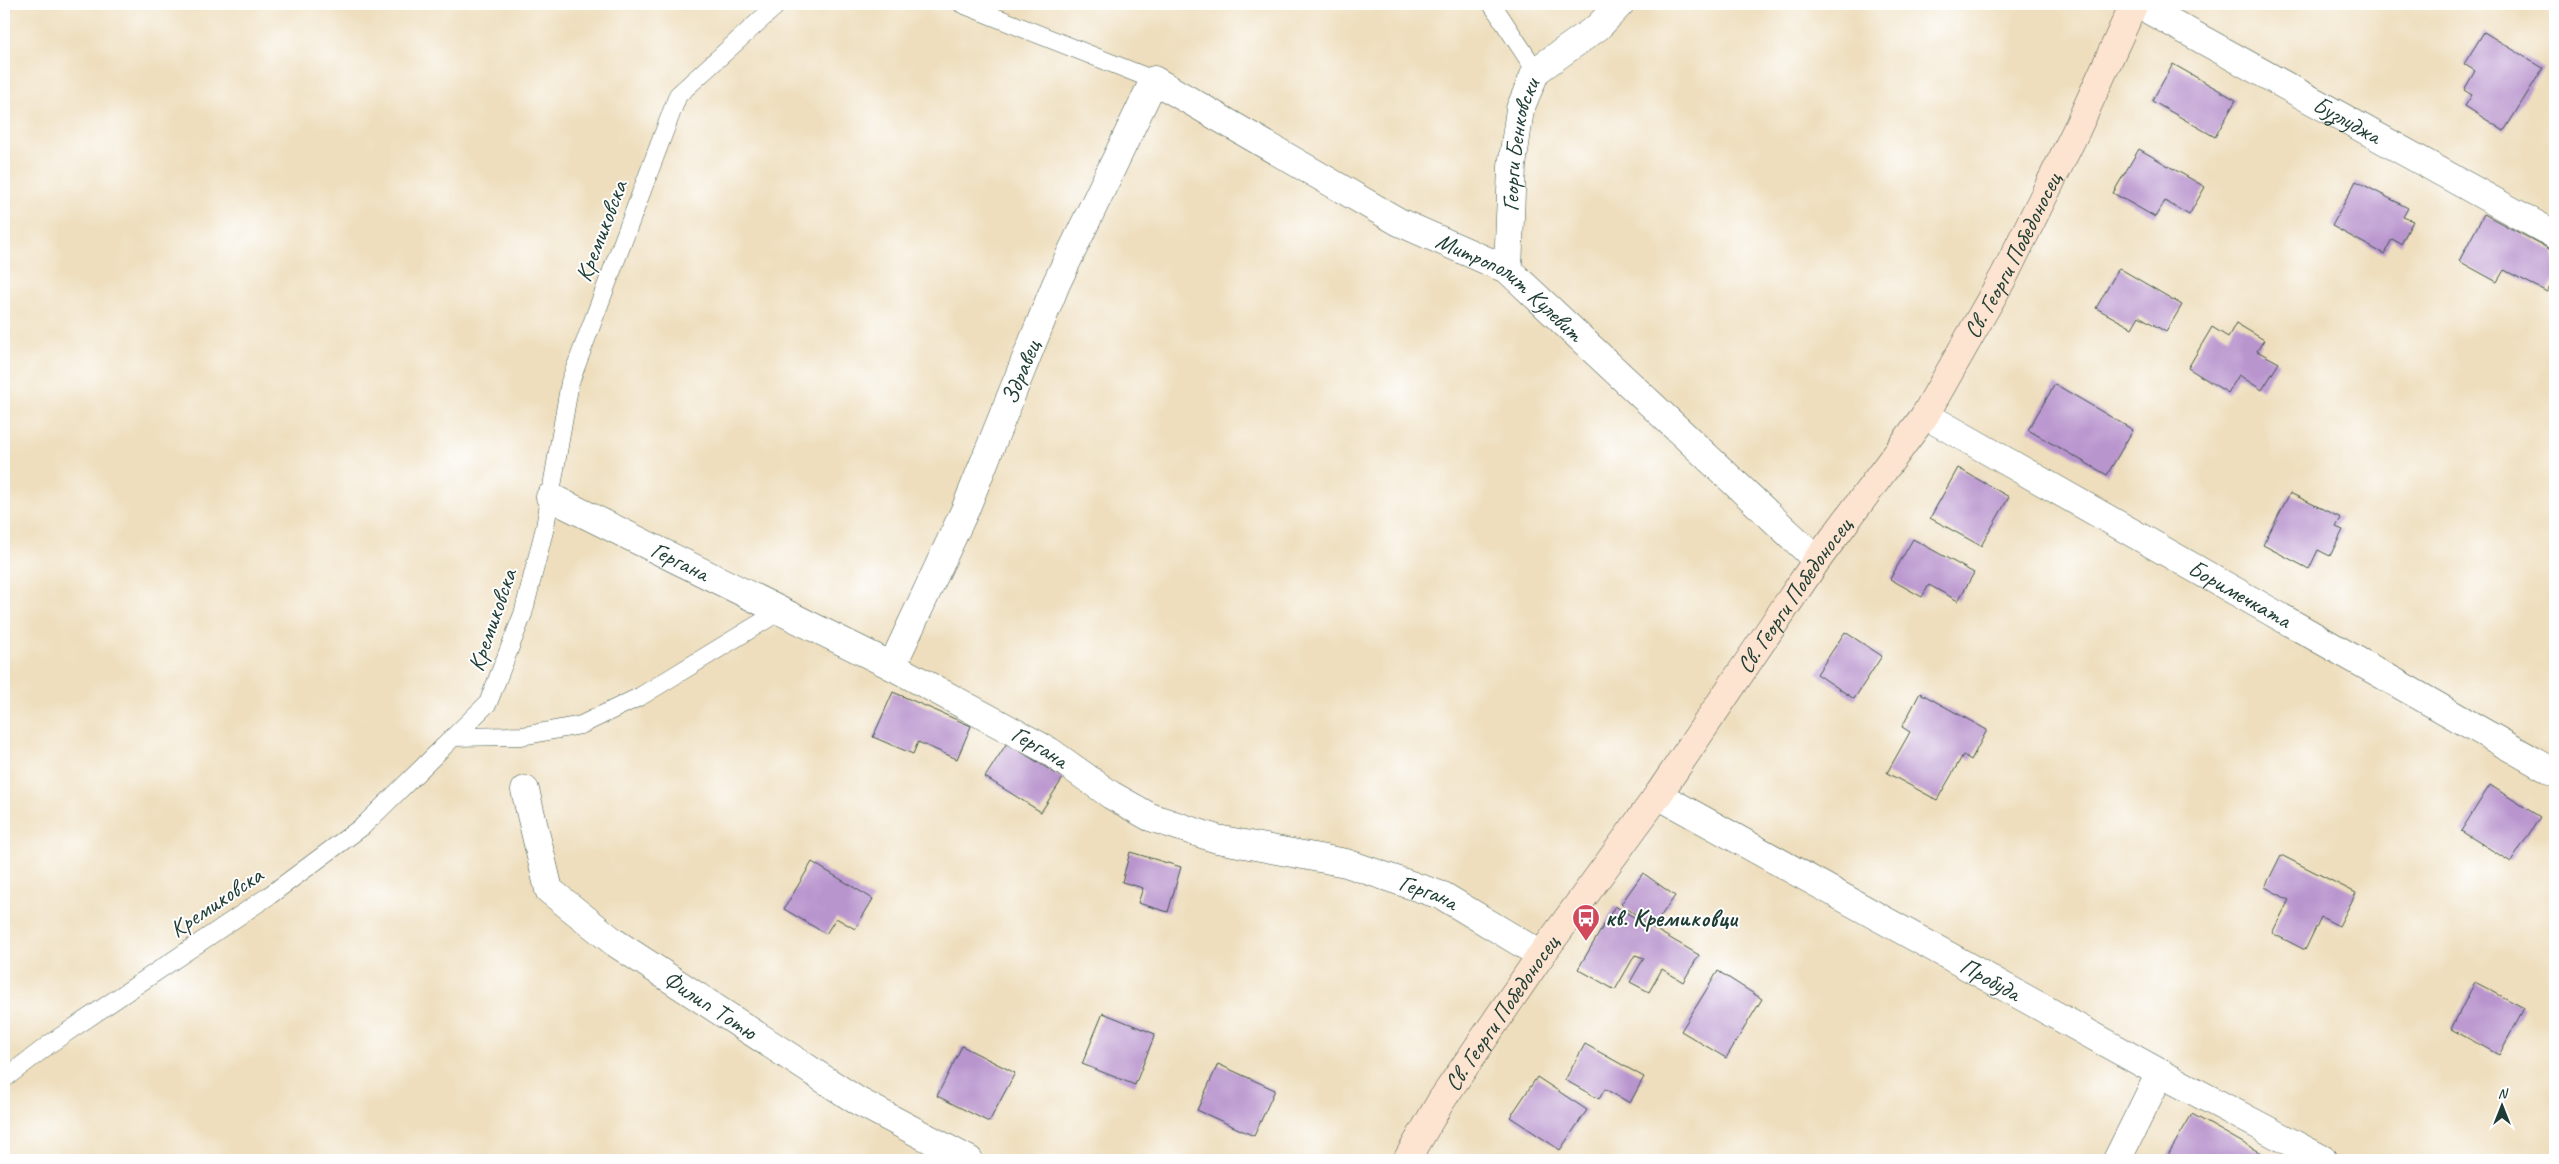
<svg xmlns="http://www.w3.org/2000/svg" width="2559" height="1164" viewBox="0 0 2559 1164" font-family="Caveat,sans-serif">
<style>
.building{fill:#b995ce}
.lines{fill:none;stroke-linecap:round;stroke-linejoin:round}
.lane-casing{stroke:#3e5549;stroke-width:19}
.street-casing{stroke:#3e5549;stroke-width:29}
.secondary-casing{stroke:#3e5549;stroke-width:29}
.lane{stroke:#fff;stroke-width:18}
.street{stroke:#fff;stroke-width:28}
.secondary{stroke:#fde4d0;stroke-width:28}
.labels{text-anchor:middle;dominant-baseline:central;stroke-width:4;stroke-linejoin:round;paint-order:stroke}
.street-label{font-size:24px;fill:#1f3d34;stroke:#fff}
.poi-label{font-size:24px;font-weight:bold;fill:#1f3d34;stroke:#fff;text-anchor:start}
</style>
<rect width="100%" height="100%" fill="#fff"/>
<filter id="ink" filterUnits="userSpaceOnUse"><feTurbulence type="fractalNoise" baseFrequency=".02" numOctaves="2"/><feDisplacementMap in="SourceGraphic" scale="10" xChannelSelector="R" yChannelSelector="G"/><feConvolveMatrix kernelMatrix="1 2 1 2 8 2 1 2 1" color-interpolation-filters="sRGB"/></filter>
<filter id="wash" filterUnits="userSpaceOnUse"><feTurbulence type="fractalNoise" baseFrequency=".0096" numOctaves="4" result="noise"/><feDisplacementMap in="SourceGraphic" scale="20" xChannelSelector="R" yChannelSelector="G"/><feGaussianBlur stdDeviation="1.12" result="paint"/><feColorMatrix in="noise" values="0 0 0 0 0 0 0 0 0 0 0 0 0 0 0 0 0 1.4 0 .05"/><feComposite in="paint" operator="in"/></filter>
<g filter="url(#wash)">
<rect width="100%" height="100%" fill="#eedebd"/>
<g id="blocks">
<path class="building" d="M2484,32L2543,68L2504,131L2465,106L2472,95L2464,90L2475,71L2464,64Z
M2173,64L2236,100L2215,137L2152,101Z
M2139,149L2205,187L2189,215L2165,201L2155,217L2113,193Z
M2356,181L2408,208L2403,217L2413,221L2401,244L2392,239L2384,254L2332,226Z
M2484,214L2555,252V276L2547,292L2504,270L2497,282L2459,261Z
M2119,268L2182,305L2166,332L2139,316L2132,328L2096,308Z
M2236,323L2264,340L2257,351L2279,363L2262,390L2239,375L2228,393L2188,368L2212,327L2228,337Z
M2055,384L2133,430L2107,475L2028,430Z
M1958,468L2009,497L1981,546L1930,518Z
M2290,493L2341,518L2336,527L2343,530L2330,556L2318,550L2309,569L2263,545Z
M1913,539L1974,573L1958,601L1929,585L1922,597L1890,579Z
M1845,632L1882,656L1854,699L1817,674Z
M893,692L971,726L957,759L918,742L913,754L873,737Z
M1920,693L1987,730L1971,760L1963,755L1937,800L1887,773L1910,732L1902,727Z
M1007,743L1063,778L1041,812L985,777Z
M2490,785L2540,817L2511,862L2461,831Z
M1130,852L1181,867L1168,912L1138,903L1143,888L1122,882Z
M2281,855L2356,893L2339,926L2321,917L2305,950L2272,933L2289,900L2265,887Z
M812,862L873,899L855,929L836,918L826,934L784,909Z
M1643,873L1675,896L1653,927L1621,904Z
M1615,906L1699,955L1683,982L1662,969L1649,992L1630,982L1644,958L1635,955L1615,990L1578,969Z
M1718,971L1762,999L1726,1058L1681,1031Z
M2475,982L2524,1008L2499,1055L2451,1029Z
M1103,1013L1155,1034L1135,1085L1082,1064Z
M1585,1044L1644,1077L1630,1103L1605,1089L1599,1099L1565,1080Z
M962,1046L1015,1073L989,1122L937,1096Z
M1218,1064L1275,1090L1254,1136L1197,1110Z
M1537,1077L1587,1110L1560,1150L1510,1117Z
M2192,1114L2266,1156L2263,1160H2165Z"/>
</g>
</g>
<g filter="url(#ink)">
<use href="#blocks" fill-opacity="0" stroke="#3e5549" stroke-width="1"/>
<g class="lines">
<defs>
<path id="lane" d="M962,4L1154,80
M1492,4L1536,71
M453,737L522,736L581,725L641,696L780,611
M4,1079L51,1043L270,895L363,826L488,703L523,614L545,527L570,382L678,95L778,4"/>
<g id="street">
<path id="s1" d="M2138,4L2555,235"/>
<path id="s2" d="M1508,270L1512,166L1520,109L1536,71L1598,27L1620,4"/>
<path id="s3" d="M1925,415L2555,773"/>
<path id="s4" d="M550,497L892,666L1049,751L1111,795L1150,817L1217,839L1346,863L1443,896L1541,955"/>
<path id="s5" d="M892,666L965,510L1056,284L1154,80L1399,222L1508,270L1817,560"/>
<path id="s6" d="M525,790L549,890L614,942L856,1100L969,1160"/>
<path id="s7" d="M1658,795L2160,1073L2324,1160"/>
<path d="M2117,1160L2160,1073"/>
</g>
<g id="secondary">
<path id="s8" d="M1407,1160L1441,1101L1541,955L1658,795L1817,560L1925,415L2004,276L2076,131L2134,4"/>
</g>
</defs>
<use href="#lane" class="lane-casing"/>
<use href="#street" class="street-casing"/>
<use href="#secondary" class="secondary-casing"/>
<use href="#lane" class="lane"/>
<use href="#street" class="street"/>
<use href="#secondary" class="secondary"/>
</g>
</g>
<defs>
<symbol id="bus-pin" viewBox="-11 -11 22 30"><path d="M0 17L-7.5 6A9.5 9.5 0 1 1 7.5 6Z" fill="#d1495b" stroke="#fff"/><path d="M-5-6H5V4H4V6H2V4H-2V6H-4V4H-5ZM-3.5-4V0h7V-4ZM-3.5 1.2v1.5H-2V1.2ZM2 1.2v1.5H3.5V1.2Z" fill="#fff"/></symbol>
</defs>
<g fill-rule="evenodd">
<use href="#bus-pin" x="1570" y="902" width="32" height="43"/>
</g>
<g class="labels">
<g class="street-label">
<text stroke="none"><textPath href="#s1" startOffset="239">Бузлуджа</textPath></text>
<text stroke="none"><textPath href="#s2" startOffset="126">Георги Бенковски</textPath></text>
<text transform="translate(601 231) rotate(-69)">Кремиковска</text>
<text stroke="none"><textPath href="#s8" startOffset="1090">Св. Георги Победоносец</textPath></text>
<text stroke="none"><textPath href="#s5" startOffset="1055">Митрополит Кулевит</textPath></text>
<text stroke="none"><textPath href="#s5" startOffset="321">Здравец</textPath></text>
<text stroke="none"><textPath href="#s4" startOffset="145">Гергана</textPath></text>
<text stroke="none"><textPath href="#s3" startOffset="362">Боримечката</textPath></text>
<text stroke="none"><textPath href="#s8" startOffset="685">Св. Георги Победоносец</textPath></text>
<text transform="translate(492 620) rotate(-71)">Кремиковска</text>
<text stroke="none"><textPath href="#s4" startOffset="550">Гергана</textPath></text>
<text stroke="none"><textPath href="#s4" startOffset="970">Гергана</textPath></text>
<text transform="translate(216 902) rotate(-34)">Кремиковска</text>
<text stroke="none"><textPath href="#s7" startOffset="380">Пробуда</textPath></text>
<text stroke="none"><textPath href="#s6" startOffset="301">Филип Тотю</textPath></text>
<text stroke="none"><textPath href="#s8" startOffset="175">Св. Георги Победоносец</textPath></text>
</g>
<g class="poi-label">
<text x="1605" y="918">кв. Кремиковци</text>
</g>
</g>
<rect width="2559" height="1164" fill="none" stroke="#fff" stroke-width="20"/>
<g transform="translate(2502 1106)" stroke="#ffffff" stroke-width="4" paint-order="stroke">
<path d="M0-4L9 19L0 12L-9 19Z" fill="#1f3d34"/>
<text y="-8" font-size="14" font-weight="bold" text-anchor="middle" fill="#1f3d34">N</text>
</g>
</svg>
